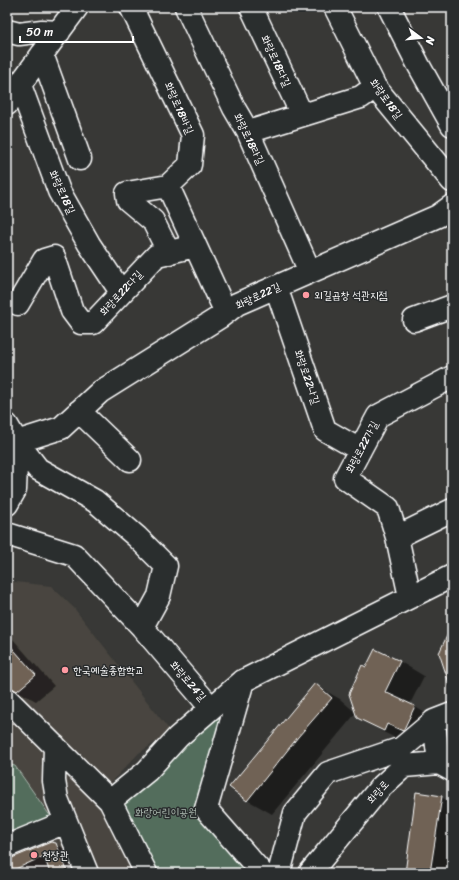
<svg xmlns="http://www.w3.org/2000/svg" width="459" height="880" viewBox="0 0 459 880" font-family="Sriracha,'Poor Story',sans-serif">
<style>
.built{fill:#48453f}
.green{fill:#536d5b;stroke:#a9b6ad}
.shadow{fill:#0007}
.building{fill:#6f6255;stroke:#fff}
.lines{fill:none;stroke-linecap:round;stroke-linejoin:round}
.minor-casing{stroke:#fff;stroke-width:25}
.minor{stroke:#2a2d2e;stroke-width:22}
.poi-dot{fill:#ff9aa2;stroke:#2a2d2e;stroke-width:1.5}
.labels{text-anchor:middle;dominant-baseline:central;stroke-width:3;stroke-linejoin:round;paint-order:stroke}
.street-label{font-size:11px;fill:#fff;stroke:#2a2d2e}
.poi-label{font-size:11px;fill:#fff;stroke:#2a2d2e;text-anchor:start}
.park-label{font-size:11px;fill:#a9b6ad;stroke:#2a2d2e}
</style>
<rect width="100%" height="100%" fill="#383836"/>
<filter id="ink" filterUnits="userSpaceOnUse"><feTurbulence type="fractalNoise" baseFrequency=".025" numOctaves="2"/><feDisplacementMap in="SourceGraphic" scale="8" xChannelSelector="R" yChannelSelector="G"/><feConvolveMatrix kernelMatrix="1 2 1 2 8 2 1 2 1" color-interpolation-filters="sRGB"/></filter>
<g filter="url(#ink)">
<path class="built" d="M7,581L51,586L74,608L171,732L139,753L96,798L141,873H7V835L15,766L7,764Z"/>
<path class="green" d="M243,681L206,809L262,873H155L117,808Z
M7,764L15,766L53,820L7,835Z"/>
<path class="shadow" d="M7,635L12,638L54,686L36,701L15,690L7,698Z
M399,661L424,676L410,704L439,721L427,744L412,737L409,744L383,732L358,717L367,669Z
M315,685L340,699L356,713L272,814L247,800Z
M441,797L452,803V873H406Z
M56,844L75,855L82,873H51V872L48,873H7V859Z"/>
<path class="building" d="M452,625V686H450L439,653Z
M7,642L36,675L17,691L7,686Z
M375,649L400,661L385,692L415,706L403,731L387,724L384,731L357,718L349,694L362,665L366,667Z
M315,683L332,698L298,737L247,801L229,787Z
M416,792L442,796L430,873H405Z
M51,842L56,843L68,873H50L44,856L7,873V858H12Z"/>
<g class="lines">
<defs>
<path id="minor" d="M131,7L193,135L190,165L168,186L127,193L128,200L153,221L169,253
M186,7L234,108L248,132L310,272
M251,7L302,115
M335,7L375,87L452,181
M389,7L418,64L452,125
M7,31L19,34L42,31L59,32
M42,54L80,159
M20,85L59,191L89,244L121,292
M7,104L26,76L77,7
M248,132L361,97L375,87
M168,186L222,304L227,312
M276,287L325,430L360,450
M18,304L44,260L54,257L72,311L81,323H93L157,255L195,246
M414,320L452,306
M79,411L130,460
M7,425L17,442L38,469L95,501L137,537L166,566L159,596L142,627
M7,445L61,428L100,392L220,317L237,304L438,216L452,206
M7,504L15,490L17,442
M7,534L74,555L142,627L211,708
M397,537L452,510
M410,597L397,537L388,508L345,478L378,416L452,377
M243,681L206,809L262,873
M7,699L110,801L146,873
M434,721L452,714
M55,746L54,781L57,799L87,873
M110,801L147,771L178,737L243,681L452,576
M7,846L66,822
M279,873L295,813L328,773L402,748L434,721L439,763
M310,873L380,788L404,766L439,763L452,770"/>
</defs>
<use href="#minor" class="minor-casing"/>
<use href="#minor" class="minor"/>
</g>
</g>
<g class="poi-dot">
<circle cx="306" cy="295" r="4"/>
<circle cx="65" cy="670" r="4"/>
<circle cx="34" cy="855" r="4"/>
</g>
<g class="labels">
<g class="street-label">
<text transform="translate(276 61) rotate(65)">화랑로18다길</text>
<text transform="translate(386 99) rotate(54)">화랑로18길</text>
<text transform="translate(179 108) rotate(66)">화랑로18바길</text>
<text transform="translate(249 139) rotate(64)">화랑로18라길</text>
<text transform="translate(62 192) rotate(65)">화랑로18길</text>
<text transform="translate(121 293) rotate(-47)">화랑로22다길</text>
<text transform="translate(258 296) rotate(-25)">화랑로22길</text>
<text transform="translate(307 377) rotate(71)">화랑로22나길</text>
<text transform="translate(362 447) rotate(-62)">화랑로22가길</text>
<text transform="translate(188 681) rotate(49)">화랑로24길</text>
<text transform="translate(378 792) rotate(-48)">화랑로</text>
</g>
<g class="poi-label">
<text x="314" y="295">외길곱창 석관지점</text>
<text x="73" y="670">한국예술종합학교</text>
<text x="42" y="855">천장관</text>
</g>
<g class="park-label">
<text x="166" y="812">화랑어린이공원</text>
</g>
</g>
<rect width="459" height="880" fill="none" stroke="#2a2d2e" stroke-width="24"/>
<rect x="12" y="12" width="435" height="856" fill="none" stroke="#fff" stroke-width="1.5" filter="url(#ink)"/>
<g transform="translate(421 38) rotate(106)" stroke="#2a2d2e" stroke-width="3" paint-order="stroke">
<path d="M0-3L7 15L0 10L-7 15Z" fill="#ffffff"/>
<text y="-6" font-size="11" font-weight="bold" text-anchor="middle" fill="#ffffff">N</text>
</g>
<path d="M20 36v6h113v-6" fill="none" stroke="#ffffff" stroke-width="2"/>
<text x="26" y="36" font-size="12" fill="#ffffff" stroke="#2a2d2e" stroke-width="3" paint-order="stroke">50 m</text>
</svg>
